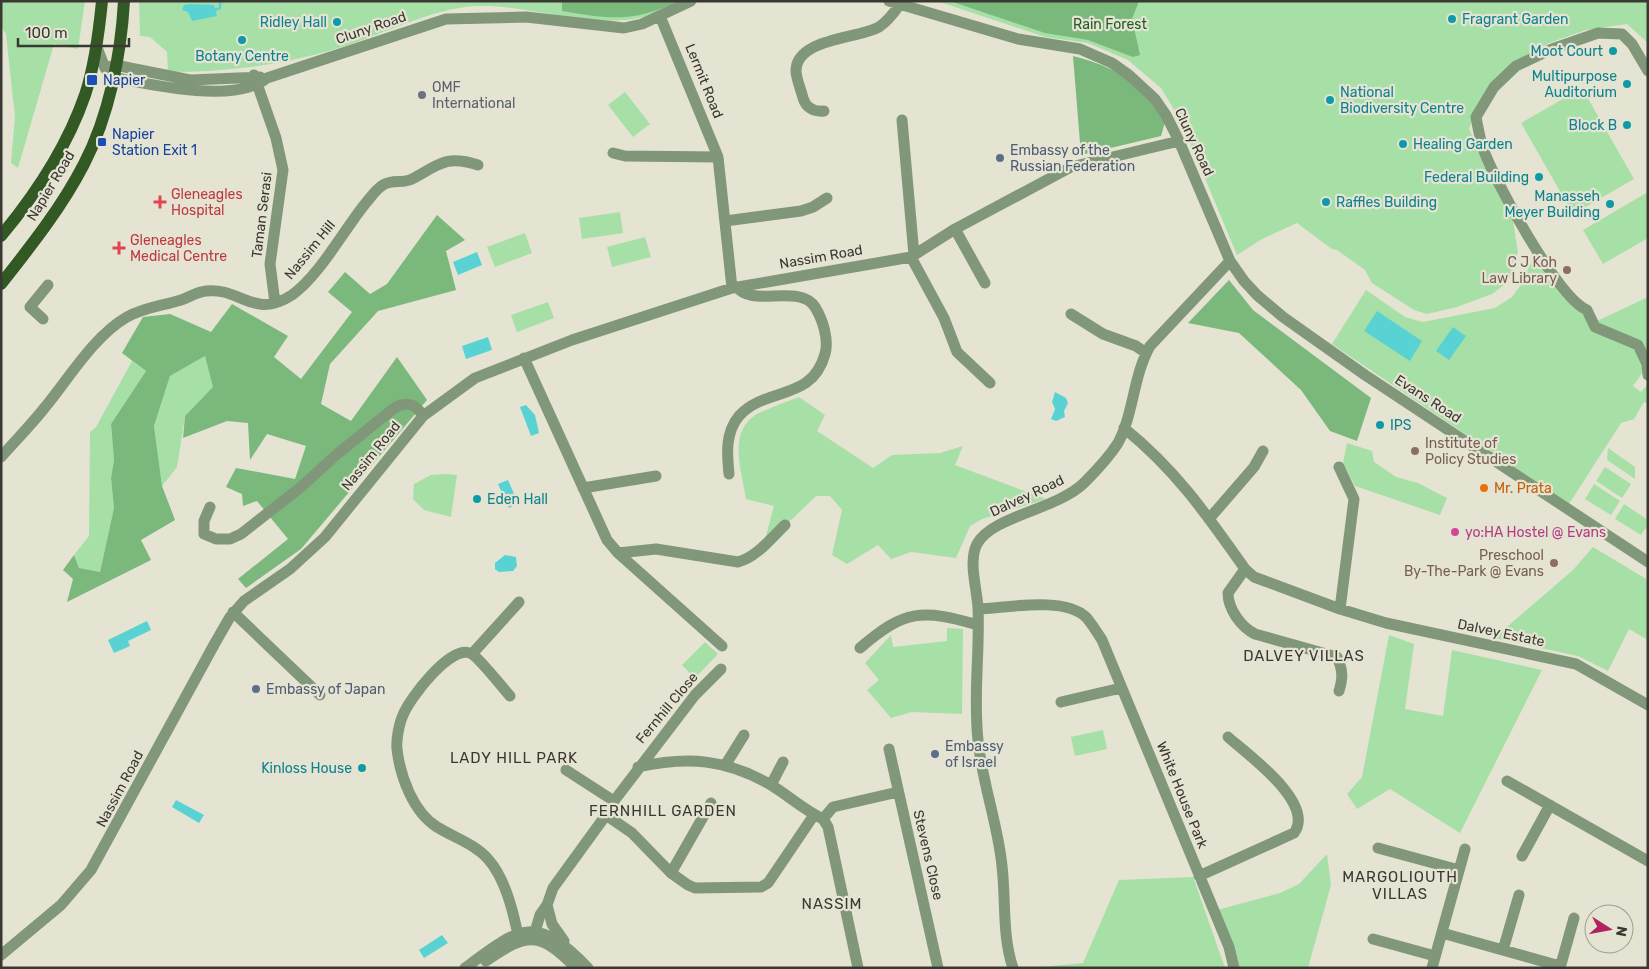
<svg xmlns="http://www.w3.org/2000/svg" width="1649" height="969" viewBox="0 0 1649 969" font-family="Rubik,sans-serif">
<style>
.green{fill:#a6e0a7}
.forest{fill:#7ab87c}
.water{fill:#59d2d3}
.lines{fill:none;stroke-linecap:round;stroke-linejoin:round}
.stream{stroke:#59d2d3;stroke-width:2.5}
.minor{stroke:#81977a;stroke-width:11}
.major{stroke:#325824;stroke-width:12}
.culture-dot{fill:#0f9aa8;stroke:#e5e3d2;stroke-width:2}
.transit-dot{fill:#1a4fb4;stroke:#e5e3d2;stroke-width:2}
.worship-dot{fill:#6b7280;stroke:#e5e3d2;stroke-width:2}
.service-dot{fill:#5c6f8a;stroke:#e5e3d2;stroke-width:2}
.health-dot{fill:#e0444e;stroke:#e5e3d2;stroke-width:2}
.education-dot{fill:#8d6e63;stroke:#e5e3d2;stroke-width:2}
.food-dot{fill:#e8710a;stroke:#e5e3d2;stroke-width:2}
.hotel-dot{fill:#d1479c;stroke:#e5e3d2;stroke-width:2}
.labels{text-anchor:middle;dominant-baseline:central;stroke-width:4.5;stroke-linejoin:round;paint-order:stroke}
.culture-label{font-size:14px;fill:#0d838f;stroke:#e5e3d2;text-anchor:end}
.park-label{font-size:14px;fill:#1e5e25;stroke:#e5e3d2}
.street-label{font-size:14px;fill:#3a3832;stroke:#e5e3d2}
.transit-label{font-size:14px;fill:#164399;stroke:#e5e3d2;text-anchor:start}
.worship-label{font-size:14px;fill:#5b616d;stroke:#e5e3d2;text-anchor:start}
.service-label{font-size:14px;fill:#4e5e75;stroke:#e5e3d2;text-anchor:start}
.health-label{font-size:14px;fill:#be3a42;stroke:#e5e3d2;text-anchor:start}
.education-label{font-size:14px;fill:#785e54;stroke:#e5e3d2;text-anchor:end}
.food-label{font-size:14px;fill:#c56008;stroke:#e5e3d2;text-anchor:start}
.hotel-label{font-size:14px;fill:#b23c85;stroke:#e5e3d2;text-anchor:start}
.neighbourhood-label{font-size:15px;letter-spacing:1px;fill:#3a3832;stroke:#e5e3d2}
</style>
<rect width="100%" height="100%" fill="#e5e3d2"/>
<path class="green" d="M1,1H85L78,49L54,44L18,168L11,163L15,117L6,34L1,27Z
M139,1H681C669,7 656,14 643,17C592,30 532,5 481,6C439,6 390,31 351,44C291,64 231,72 168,72L167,52L150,37L140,36Z
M937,1H1648V43L1627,24L1586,30L1549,43L1518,61L1481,99L1469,129L1513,221L1518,252L1508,282L1492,294L1457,307L1427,314L1414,310L1372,283L1365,270L1337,250L1332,249L1297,223L1262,239L1237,255L1181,121L1161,88L1128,60L1088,43L1045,37Z
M1582,88L1634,179L1573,214L1521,123Z
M625,92L650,124L633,137L608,105Z
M1648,192V238L1603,264L1583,230Z
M620,212L623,233L582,239L579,218Z
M525,233L532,253L495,267L487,247Z
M645,237L651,257L612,267L607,247Z
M1536,260L1542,262C1555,281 1566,302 1585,316C1601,327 1640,343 1644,363C1646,371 1637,380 1633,386L1641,392L1648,384V404L1644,402L1634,419L1621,423L1569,504L1332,344L1366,290L1405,317L1423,322L1495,308L1512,297L1523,282L1530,264Z
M1648,297V358L1595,322Z
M548,302L554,318L517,332L511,315Z
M205,356L214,387L185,416L177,467L162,486L154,426L170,376Z
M132,361L146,371L111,424L114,460L111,478L114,508L100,572L79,568L74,555L89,536L90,432L96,427Z
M799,397L825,415L817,431L873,468L892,455L940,453L963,446L955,465L1046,499L982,519L970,526L956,558L911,552L891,559L878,545L847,564L832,555L842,510L830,496H816L763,547L774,506L746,499C742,471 726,430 759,413C772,407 786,402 799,397Z
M1347,443L1372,451L1374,462L1396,477L1418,483L1447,498L1440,515L1355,486L1343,463Z
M1608,448L1635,467V479L1607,460Z
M1605,467L1631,484L1622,498L1596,481Z
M446,474L457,475L451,517L424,510L413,499L414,484L431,475Z
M1594,484L1620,501L1611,515L1585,499Z
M1624,504L1648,520V525L1641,535L1615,519Z
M1593,547L1648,580V640L1629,629L1608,671L1578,656L1494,638L1573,570Z
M947,628L963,629L962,714L912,712L891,718L867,690L879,680L865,663L891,635L893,647L947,641Z
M1389,635L1414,644L1405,709L1443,716L1452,650L1542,670L1460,833L1390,789L1357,809L1347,794L1362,777Z
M705,642L718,654L695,678L682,665Z
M1103,730L1107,749L1075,756L1071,737Z
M1327,854L1331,885L1308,968H1237L1217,910L1280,893L1299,884Z
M1193,877L1225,968H1029L1083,963L1119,880Z"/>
<path class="forest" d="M562,1H678C634,23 608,19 562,11Z
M950,1H1139L1132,19L1140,55L1133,57L1088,40L1045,33Z
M1073,56C1114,67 1146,82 1165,122L1161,136L1081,155Z
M437,215L465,240L446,251L456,290L378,311L330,364L321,404L351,421L397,357L427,400L301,549L246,588L238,579L288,539L257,501L243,506L242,494L226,487L236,468L295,479L306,446L267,434L250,460L248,423L227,421L183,438L185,416L213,387L205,356L170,376L154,426L162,486L175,520L141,540L151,560L67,602L73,579L63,570L74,555L79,568L100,572L114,508L111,478L114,460L111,424L146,371L122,353L143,317L170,314L211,332L232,304L288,336L274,357L301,379L352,312L328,292L345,272L370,294L387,284Z
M1229,280L1253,310L1371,398L1357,441L1330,431L1301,390L1239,333L1188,323Z"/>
<path class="water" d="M190,4L214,5L217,16L192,21L188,12L182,10L184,5Z
M477,252L482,265L458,275L453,262Z
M1377,311L1422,341L1410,361L1364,331Z
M1453,327L1466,336L1449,360L1436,351Z
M488,337L492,350L466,359L462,346Z
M1055,392L1066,398L1068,403L1064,411L1065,417L1056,421L1051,419L1055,409L1052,402Z
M526,405L535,415L539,433L531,436L520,407Z
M508,480L518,503L509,508L498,484Z
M505,555L516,557L517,566L513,571L499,572L495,569V563Z
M147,621L151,630L128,641L130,646L114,653L108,640Z
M176,800L204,815L199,823L172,807Z
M442,935L448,943L424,958L419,950Z"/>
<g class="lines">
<path class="stream" d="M215,10L220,8V1"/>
<path class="minor" d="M889,1L1018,39L1080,49L1112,63L1129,75L1155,99L1166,115L1179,141L1230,261L1244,281L1257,295L1283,317L1365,375L1648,562
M660,16L718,157L732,288
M96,45L105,68L112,77C151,85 235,104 267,78L446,19L526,17L624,28L642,24L691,1
M109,67L115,65L190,80L260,77
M1648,71L1632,44L1622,34L1598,33L1552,49L1516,66L1494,87L1476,117C1478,128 1480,140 1484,151C1496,183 1558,298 1587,310L1595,327L1638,345L1647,364L1648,375
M254,75L276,138L283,170L270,264L275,303
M824,111C814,112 806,108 803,98C801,90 797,81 796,72C795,38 858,39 879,27C888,21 894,13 900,4
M902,120L914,255
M613,153L625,156L718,157
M725,221L801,211L813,207L827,198
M955,229L985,283
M911,257L944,318L957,352L990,383
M1071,314L1103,334L1136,346L1146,353
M43,319L30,307L48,285
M524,358L607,540L618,553L722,646
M1124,428C1176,470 1207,515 1245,569L1254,577L1340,609L1386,623L1576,664L1648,705
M1,457C16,440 32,424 46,406C69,378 95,335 127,317C145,307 162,306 181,300C190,297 196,292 206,291C240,287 254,320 292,295C319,276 344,230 365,204C371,197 376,189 383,185C393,179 403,184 412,179C440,164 446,155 478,165
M1339,467L1354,499L1340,609
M729,474C727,454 725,433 739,416C766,386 812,402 825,354C829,340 823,320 815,307C800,283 751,308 737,287
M583,488L656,476
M210,507L204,521V534L216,539H230L241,534L301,487L336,455L393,409C406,401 415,403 423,416
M1209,519L1254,467L1263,451
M618,553L656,549L738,562C757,557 771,538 785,525
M1245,569L1228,593C1228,609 1241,627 1255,634L1337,657C1343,670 1343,678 1339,691
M978,609C1007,608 1063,596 1086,617C1092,624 1097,632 1102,640L1229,947L1234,968
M233,612L320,695
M860,648C905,609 922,609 978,625
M472,654L519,602
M510,696C501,686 481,660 472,654C452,642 409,699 403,715C399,724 396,740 397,749C400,776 413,812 437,827C455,838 475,844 488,859C506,879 514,915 519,940
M1061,702L1121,688
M889,749L938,968
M726,764L744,735
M638,767C688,756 726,759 771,785C789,796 804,810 823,819L828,827L858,968
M566,770L614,801
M1507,781L1648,861
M771,785L783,762
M606,815L632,833L671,873L688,885L695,888L761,887L768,883L814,815
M823,819L833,807L898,792
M1378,848L1459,870
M1522,856L1550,805
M671,873L711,803
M1199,876L1294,833C1316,803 1247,754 1228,737
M547,905L552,924L564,941
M1442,933L1560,966
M533,939L540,915L547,905L553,888L606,815L614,801L695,695L721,669
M1373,939L1435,956
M1503,950L1519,895
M1,955L61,905L91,870L215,643L230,617L244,601L290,569L325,537L423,416L475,378L572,340L732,288L911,257L955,229L1071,167L1179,141
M486,961C528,932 539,931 576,968
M465,968C520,927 535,913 588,968
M1013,968C1002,936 1006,900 1002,866C998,824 982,783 978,740C973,696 980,652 978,608C977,589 968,561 977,544C992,516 1056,510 1084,483C1096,471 1109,457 1118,443C1134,413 1133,376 1150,346L1230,261
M1432,968L1465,849
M1560,968L1574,918"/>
<path class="major" d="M1,236C36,194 67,147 85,95C95,65 99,32 102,1
M1,284C31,246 62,207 84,164C109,116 121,55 124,1"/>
</g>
<g class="culture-dot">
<circle cx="1452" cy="19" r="5"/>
<circle cx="337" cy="22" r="5"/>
<circle cx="242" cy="40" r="5"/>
<circle cx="1613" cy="51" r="5"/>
<circle cx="1627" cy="84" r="5"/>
<circle cx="1330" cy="100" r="5"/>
<circle cx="1627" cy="125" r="5"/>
<circle cx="1403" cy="144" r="5"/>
<circle cx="1539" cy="177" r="5"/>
<circle cx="1326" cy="202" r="5"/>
<circle cx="1610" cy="204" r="5"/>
<circle cx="1380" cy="425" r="5"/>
<circle cx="477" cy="499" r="5"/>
<circle cx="362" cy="768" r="5"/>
</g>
<g class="transit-dot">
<rect x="86" y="74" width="12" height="12" rx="2.5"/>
<rect x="97" y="137" width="10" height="10" rx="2.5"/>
</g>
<circle class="worship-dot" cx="422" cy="95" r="5"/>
<g class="service-dot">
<circle cx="1000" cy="158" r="5"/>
<circle cx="256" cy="689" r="5"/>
<circle cx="935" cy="754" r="5"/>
</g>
<g class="health-dot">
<path d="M157.5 194.5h5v5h5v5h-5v5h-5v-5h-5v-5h5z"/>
<path d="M116.5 240.5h5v5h5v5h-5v5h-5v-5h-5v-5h5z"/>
</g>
<g class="education-dot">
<circle cx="1567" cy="270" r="5"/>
<circle cx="1415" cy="451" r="5"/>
<circle cx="1554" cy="563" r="5"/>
</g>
<circle class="food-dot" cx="1484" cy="488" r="5"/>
<circle class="hotel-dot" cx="1455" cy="532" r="5"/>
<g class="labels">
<g class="culture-label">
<text x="1462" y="19" text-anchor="start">Fragrant Garden</text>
<text x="327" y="22">Ridley Hall</text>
<text x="1603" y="51">Moot Court</text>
<text x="242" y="56" text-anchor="middle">Botany Centre</text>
<text x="1617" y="76">Multipurpose<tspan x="1617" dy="16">Auditorium</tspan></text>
<text x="1340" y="92" text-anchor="start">National<tspan x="1340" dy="16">Biodiversity Centre</tspan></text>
<text x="1617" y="125">Block B</text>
<text x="1413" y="144" text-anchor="start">Healing Garden</text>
<text x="1529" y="177">Federal Building</text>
<text x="1600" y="196">Manasseh<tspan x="1600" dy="16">Meyer Building</tspan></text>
<text x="1336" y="202" text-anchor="start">Raffles Building</text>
<text x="1390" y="425" text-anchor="start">IPS</text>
<text x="487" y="499" text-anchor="start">Eden Hall</text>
<text x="352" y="768">Kinloss House</text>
</g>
<g class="park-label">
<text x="1110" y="24">Rain Forest</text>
</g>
<g class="street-label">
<text transform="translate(371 28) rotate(-19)">Cluny Road</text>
<text transform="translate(704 81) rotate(68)">Lermit Road</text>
<text transform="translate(1194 142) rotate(65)">Cluny Road</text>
<text transform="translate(51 186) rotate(-59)">Napier Road</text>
<text transform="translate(262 215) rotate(-83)">Taman Serasi</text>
<text transform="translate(310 250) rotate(-51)">Nassim Hill</text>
<text transform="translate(821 257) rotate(-10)">Nassim Road</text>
<text transform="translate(1428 399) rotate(33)">Evans Road</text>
<text transform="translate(371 456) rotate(-51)">Nassim Road</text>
<text transform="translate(1027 496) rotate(-25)">Dalvey Road</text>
<text transform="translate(1501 633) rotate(12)">Dalvey Estate</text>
<text transform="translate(667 708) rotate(-50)">Fernhill Close</text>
<text transform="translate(120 789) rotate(-62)">Nassim Road</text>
<text transform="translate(1182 795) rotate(68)">White House Park</text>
<text transform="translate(928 855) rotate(77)">Stevens Close</text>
</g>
<g class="transit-label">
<text x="103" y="80">Napier</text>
<text x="112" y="134">Napier<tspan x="112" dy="16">Station Exit 1</tspan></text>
</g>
<g class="worship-label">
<text x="432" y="87">OMF<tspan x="432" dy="16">International</tspan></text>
</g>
<g class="service-label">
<text x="1010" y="150">Embassy of the<tspan x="1010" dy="16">Russian Federation</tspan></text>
<text x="266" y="689">Embassy of Japan</text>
<text x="945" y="746">Embassy<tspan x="945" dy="16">of Israel</tspan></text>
</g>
<g class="health-label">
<text x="171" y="194">Gleneagles<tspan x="171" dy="16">Hospital</tspan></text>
<text x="130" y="240">Gleneagles<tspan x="130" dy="16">Medical Centre</tspan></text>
</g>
<g class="education-label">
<text x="1557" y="262">C J Koh<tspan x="1557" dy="16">Law Library</tspan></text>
<text x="1425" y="443" text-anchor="start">Institute of<tspan x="1425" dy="16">Policy Studies</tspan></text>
<text x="1544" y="555">Preschool<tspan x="1544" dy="16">By-The-Park @ Evans</tspan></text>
</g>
<g class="food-label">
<text x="1494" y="488">Mr. Prata</text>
</g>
<g class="hotel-label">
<text x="1465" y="532">yo:HA Hostel @ Evans</text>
</g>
<g class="neighbourhood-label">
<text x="1304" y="656">DALVEY VILLAS</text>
<text x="514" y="758">LADY HILL PARK</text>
<text x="663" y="811">FERNHILL GARDEN</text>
<text x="1400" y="877">MARGOLIOUTH<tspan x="1400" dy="17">VILLAS</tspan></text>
<text x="832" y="904">NASSIM</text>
</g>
</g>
<rect width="1649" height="969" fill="none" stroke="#3a3832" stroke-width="5"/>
<g transform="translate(1609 929) rotate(101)"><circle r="24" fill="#e5e3d2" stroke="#a19f92"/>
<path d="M0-4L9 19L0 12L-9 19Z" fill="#b0235f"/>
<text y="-8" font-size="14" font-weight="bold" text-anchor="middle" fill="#3a3832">N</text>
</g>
<path d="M18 38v8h111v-8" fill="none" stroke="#3a3832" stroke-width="2.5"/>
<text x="25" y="38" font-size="15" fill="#3a3832" stroke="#e5e3d2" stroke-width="4" paint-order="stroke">100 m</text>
</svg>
